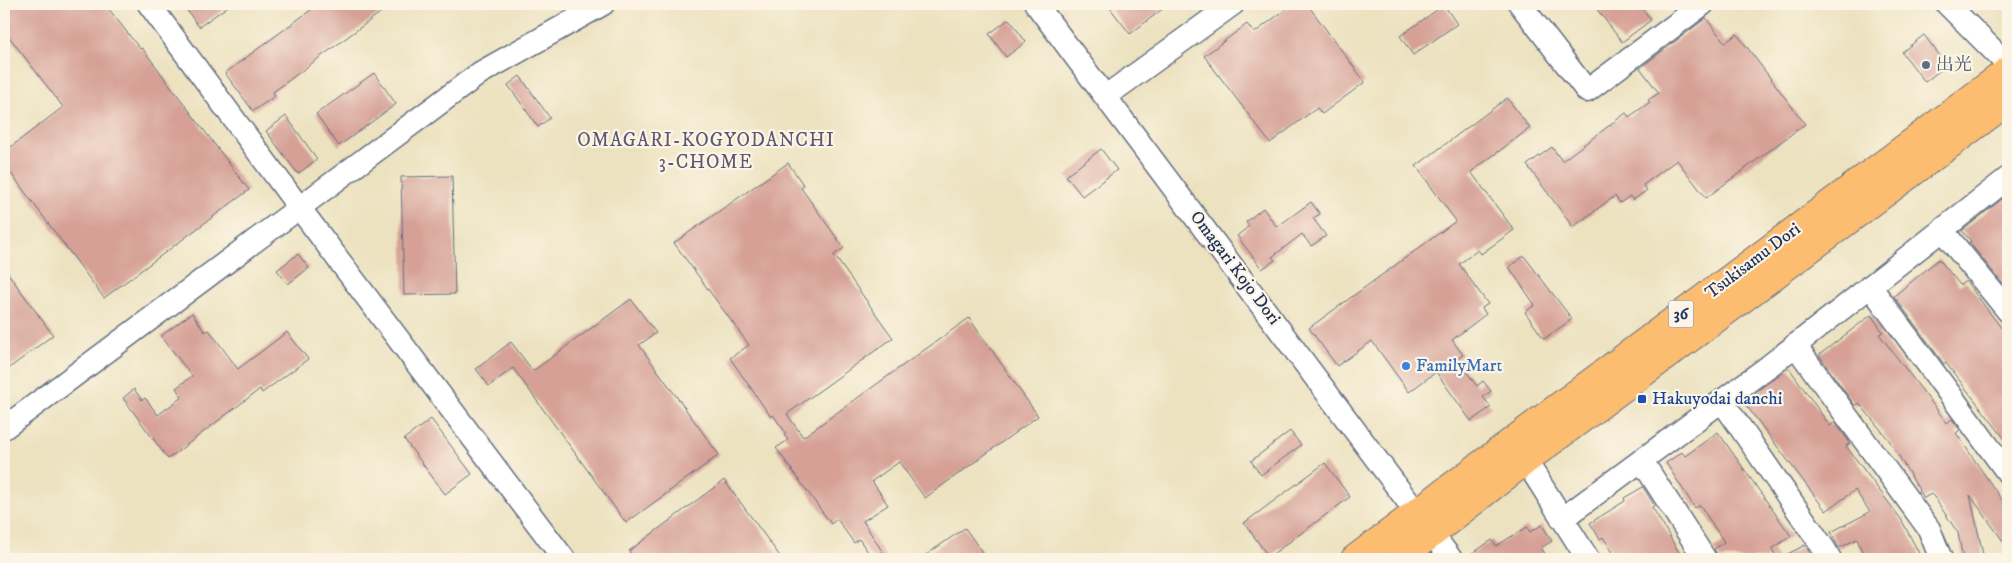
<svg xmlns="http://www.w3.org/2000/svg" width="2012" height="563" viewBox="0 0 2012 563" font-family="'IM FELL DW Pica','Noto Serif JP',serif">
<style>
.building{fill:#d6a096}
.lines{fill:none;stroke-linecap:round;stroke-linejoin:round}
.minor-casing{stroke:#646e80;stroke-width:25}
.highway-casing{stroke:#646e80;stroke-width:30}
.minor{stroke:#fff;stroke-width:22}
.highway{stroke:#fcbd6f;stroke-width:28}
.service-dot{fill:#5c6f8a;stroke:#fcf5e5;stroke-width:2}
.shop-dot{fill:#3f7fe0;stroke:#fcf5e5;stroke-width:2}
.transit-dot{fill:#1a4fb4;stroke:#fcf5e5;stroke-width:2}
.labels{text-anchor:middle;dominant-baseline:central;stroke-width:4.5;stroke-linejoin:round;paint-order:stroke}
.shield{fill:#fcf5e5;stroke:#5e6a86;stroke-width:1}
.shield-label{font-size:16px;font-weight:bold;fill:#1b2f5e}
.service-label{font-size:18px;fill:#4e5e75;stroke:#fcf5e5;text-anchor:start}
.street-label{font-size:18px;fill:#1b2f5e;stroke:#fcf5e5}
.shop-label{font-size:18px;fill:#366cbe;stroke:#fcf5e5;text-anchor:start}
.transit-label{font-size:18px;fill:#164399;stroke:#fcf5e5;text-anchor:start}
.neighbourhood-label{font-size:19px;letter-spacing:1px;fill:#5c5772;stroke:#fcf5e5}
</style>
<rect width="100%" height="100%" fill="#fcf5e5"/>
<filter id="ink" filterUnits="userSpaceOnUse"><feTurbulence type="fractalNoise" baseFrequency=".02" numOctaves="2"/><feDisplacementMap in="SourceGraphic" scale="10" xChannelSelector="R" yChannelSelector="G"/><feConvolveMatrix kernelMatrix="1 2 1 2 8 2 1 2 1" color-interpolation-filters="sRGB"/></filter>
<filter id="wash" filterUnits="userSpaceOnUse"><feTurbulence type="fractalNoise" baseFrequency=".0096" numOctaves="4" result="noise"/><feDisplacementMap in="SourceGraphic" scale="20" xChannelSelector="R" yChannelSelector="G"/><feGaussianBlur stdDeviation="1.12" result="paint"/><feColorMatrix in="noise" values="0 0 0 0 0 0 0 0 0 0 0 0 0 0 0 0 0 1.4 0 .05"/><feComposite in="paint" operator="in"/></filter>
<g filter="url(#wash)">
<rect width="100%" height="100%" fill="#ece2c0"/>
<g id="blocks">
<path class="building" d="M4,4H105L140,49L142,48L249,190L104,298L4,164V152L63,107L4,30Z
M194,4H231L199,27L186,9Z
M319,4H392L273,92L275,96L253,111L225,73Z
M1107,4H1169L1130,34Z
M1293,4H1307L1365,82L1322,114L1317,108L1270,143L1204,56L1247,24L1254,33Z
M1593,4H1639L1651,20L1622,42Z
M1444,5L1457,24L1413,55L1400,36Z
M1706,18L1725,43L1737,34L1805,124L1706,198L1677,160L1643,185L1647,190L1633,200L1630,196L1620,203L1615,196L1573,227L1527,165L1552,147L1562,161L1626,113L1629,117L1650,102L1648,100L1659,93L1640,68Z
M1009,19L1026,42L1006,57L989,34Z
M1924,35L1947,65L1925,82L1902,52Z
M374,73L396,104L339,146L316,114Z
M520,76L550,118L538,127L508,85Z
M1507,98L1530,128L1471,172L1514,230L1481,254L1478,250L1459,264L1488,304L1482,308L1486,314L1452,340L1463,355L1457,359L1477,386L1483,381L1491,391L1483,397L1491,407L1471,421L1436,372L1409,392L1372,341L1337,366L1309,328L1456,221L1416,166Z
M286,116L317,159L298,174L266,131Z
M1101,149L1117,170L1082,196L1066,176Z
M788,163L804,186L801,188L844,248L834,255L893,338L787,414L803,437L969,318L1038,416L925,498L899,462L872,481L888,505L863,521L887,559H873L859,539L854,543L837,519L831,524L776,448L788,440L784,435L786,433L773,415L771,417L730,358L749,345L674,243Z
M452,176L455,294L404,295L401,177Z
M2008,194V278L2002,283L1969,242L1971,241L1962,231Z
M1311,202L1320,214L1313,218L1326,236L1311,246L1302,234L1272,257L1275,260L1262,269L1237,236L1249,226L1246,222L1263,208L1277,227Z
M298,254L309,268L288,284L277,270Z
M1524,256L1572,319L1544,339L1525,312L1535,305L1509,267Z
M1939,259L1960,285L1966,281L2008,337V443L1946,363L1944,364L1894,296Z
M4,268L53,335L4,372Z
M631,299L656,333L639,345L719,455L626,523L513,368L489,386L476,369L511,342L533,371Z
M192,313L205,332L209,330L238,369L287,332L308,359L262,393L260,389L168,459L123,398L134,389L142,400L145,398L158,415L182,397L176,388L192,376L161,336Z
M1871,315L1883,332L1879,334L1947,423L1952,419L1960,430L1956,433L2008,509V548L1970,495L1984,559H1963L1958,533L1934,497L1931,494L1924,498L1889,440L1859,403L1855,406L1819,355Z
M1789,368L1830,426L1835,422L1850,443L1846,446L1901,519L1922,559H1865L1857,539L1839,548L1831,532L1870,512L1855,490L1826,511L1743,401Z
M431,419L472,474L445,494L404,439Z
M1290,431L1301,445L1261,475L1251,461Z
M1718,432L1791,536L1772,549L1778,559L1805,545L1814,559H1720L1714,549L1724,542L1700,505L1695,508L1666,463L1682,452L1685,456Z
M1325,463L1350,497L1269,557L1244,523Z
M724,480L782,559H635L629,551Z
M1643,487L1654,505L1652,507L1683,559H1617L1603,537L1600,539L1590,523L1625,501L1624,498Z
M1542,525L1552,541L1541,548L1549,559H1464L1492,540L1496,546L1527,527L1530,532Z
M965,528L987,559H920Z"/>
</g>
</g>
<g filter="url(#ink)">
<use href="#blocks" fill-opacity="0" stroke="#646e80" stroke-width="1"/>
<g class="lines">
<defs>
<path id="minor" d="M149,4L298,206L564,559
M1036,4L1451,559
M1520,4L1587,91L1703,4
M1947,4L2008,65
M1106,96L1233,4
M1942,230L2008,311
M1870,286L2008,473
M1795,345L1929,529L1941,559
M1722,401L1825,550L1830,559
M4,428L480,73L603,4
M1517,447L1588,559
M1642,461L1705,559
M1562,519L1769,366L2008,178"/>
<path id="highway" d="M1355,559L2008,71
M1399,559L1526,460L2008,101"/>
</defs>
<use href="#minor" class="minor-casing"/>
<use href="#highway" class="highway-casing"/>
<use href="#minor" class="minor"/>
<use href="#highway" class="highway"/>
</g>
</g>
<circle class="service-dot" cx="1926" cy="65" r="5"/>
<circle class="shop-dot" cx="1406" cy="366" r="5"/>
<rect class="transit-dot" x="1637" y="394" width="10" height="10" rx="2.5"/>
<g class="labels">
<rect class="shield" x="1668.5" y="300.5" width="25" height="27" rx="4"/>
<g class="shield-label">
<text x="1681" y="314">36</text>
</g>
<g class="service-label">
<text x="1936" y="65">出光</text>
</g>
<g class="street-label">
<text transform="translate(1753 261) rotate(-37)">Tsukisamu Dori</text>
<text transform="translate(1235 268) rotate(53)">Omagari Kojo Dori</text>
</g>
<g class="shop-label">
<text x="1416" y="366">FamilyMart</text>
</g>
<g class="transit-label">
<text x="1652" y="399">Hakuyodai danchi</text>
</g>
<g class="neighbourhood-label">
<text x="706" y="140">OMAGARI-KOGYODANCHI<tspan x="706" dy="22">3-CHOME</tspan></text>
</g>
</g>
<rect width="2012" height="563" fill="none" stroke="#fcf5e5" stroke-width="20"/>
</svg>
